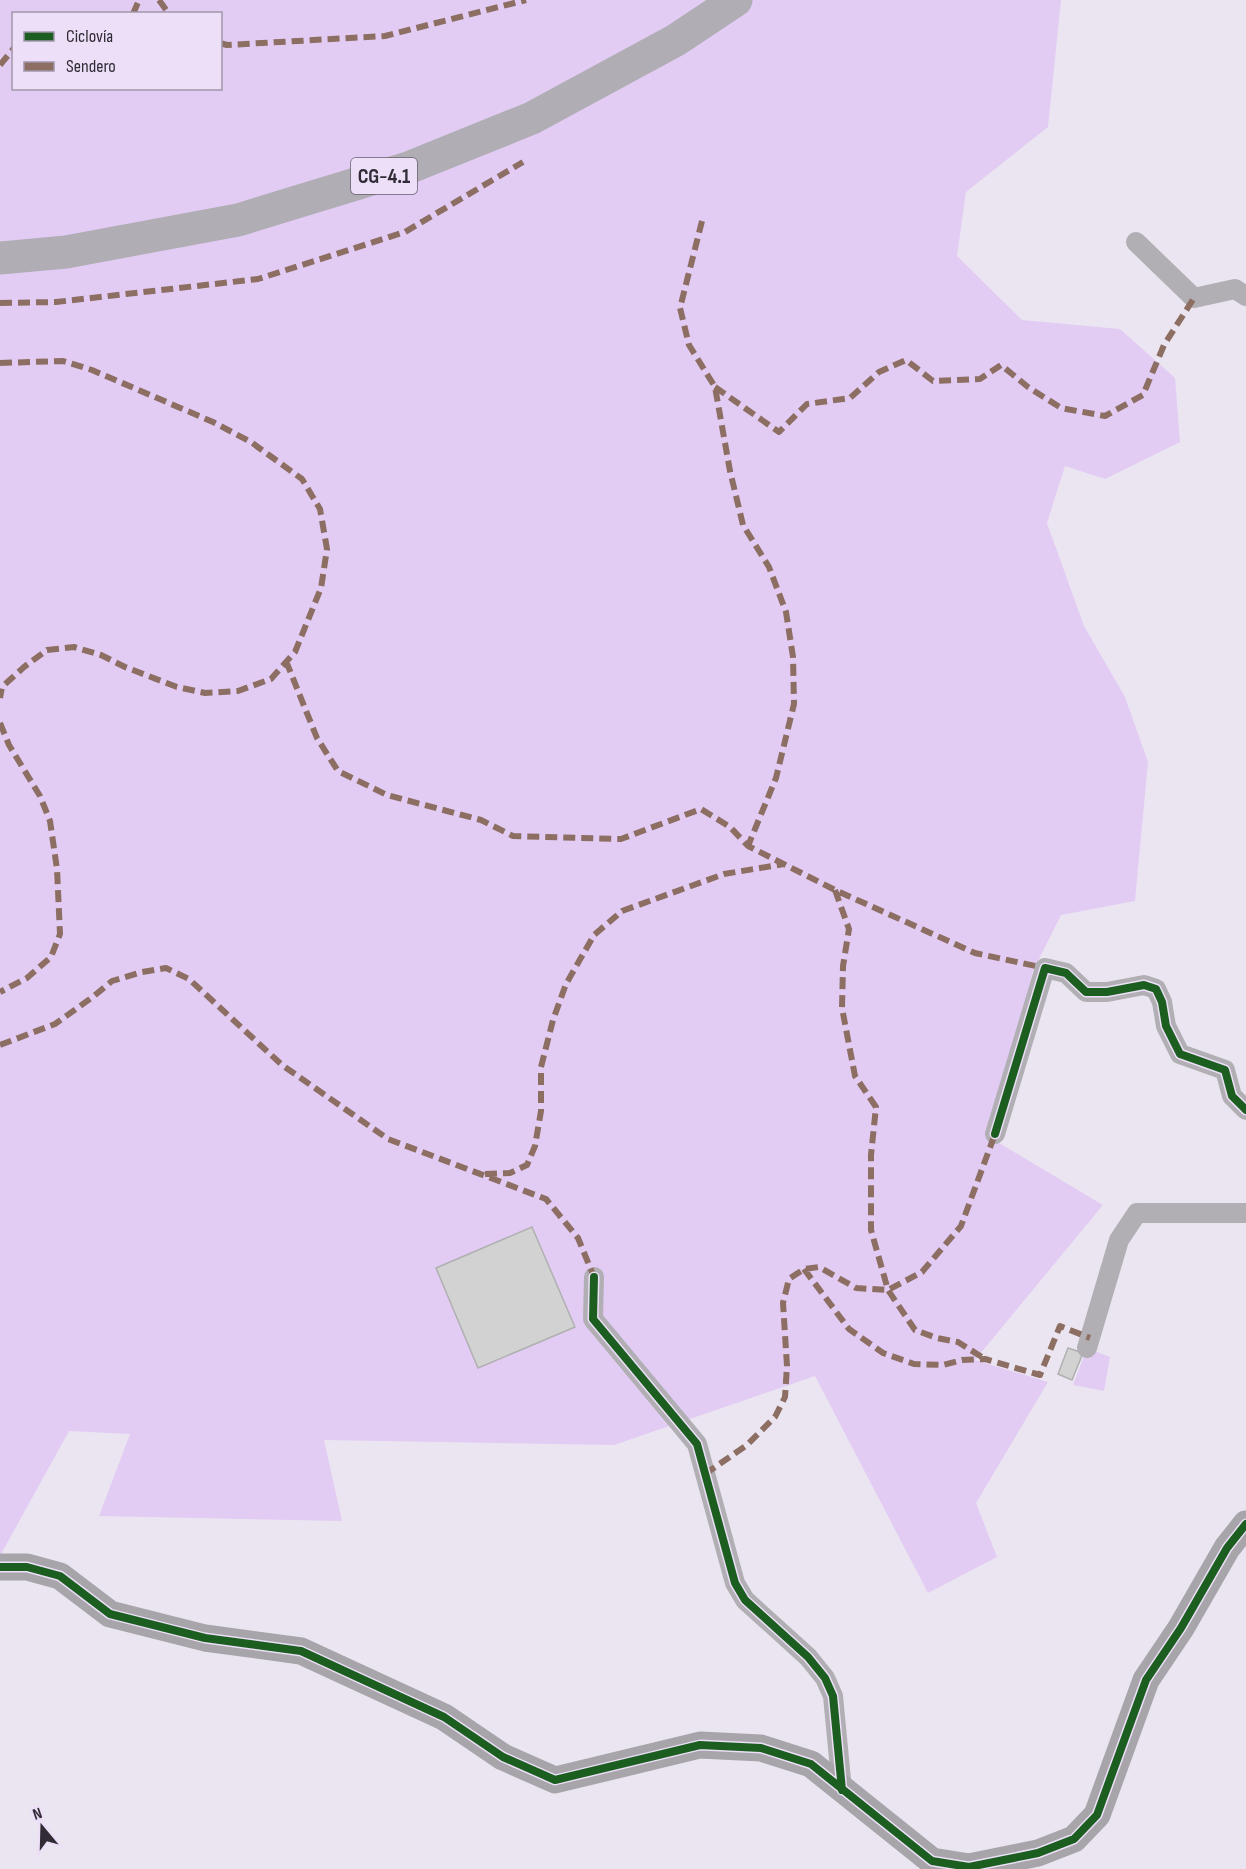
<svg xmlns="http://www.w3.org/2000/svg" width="1246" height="1869" viewBox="0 0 1246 1869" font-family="'Sofia Sans Condensed',sans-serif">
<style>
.green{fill:#e2ccf4;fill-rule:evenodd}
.building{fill:#d3d2d3;stroke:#b0b0b0;stroke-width:1.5}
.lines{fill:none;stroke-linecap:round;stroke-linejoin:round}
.street{stroke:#b1afb4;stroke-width:20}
.secondary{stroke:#a7a4aa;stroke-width:27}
.highway{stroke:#b0adb4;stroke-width:33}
.quiet{stroke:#8d6e63;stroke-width:6;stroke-dasharray:12 6;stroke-linecap:butt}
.cycleway-casing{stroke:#ecdff7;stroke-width:11}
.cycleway{stroke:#1b5e20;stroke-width:8}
.labels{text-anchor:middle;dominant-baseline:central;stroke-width:4.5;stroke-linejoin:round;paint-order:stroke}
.shield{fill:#ecdff7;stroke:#68616f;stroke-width:1.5}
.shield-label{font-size:21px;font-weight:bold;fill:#302b35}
</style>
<rect width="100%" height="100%" fill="#ebe5f1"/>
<path class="green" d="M0,0H1061L1048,127L966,192L957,256L1022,320L1120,329L1175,378L1180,442L1105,479L1065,466L1047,523L1084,626L1125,697L1148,762L1135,901L1061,915L1033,971L989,1137L1103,1205L975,1360L1048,1382L976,1503L997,1557L928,1593L815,1376L614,1445L324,1440L342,1521L99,1516L130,1434L69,1431L0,1556ZM14,14H220V88H14Z
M1087,1348L1110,1357L1104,1391L1073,1385Z"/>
<path class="building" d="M532,1227L575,1327L478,1368L436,1268Z
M1068,1348L1083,1353L1072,1380L1058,1374Z"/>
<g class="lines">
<path class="street" d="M1136,242L1194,298L1235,289L1246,296
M995,1134L1045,968L1066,973L1086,992H1107L1144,985L1156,989L1162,1002L1166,1026L1180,1054L1225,1070L1232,1096L1246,1110
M594,1277L593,1319L697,1444L735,1583L745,1600L808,1657L825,1678L833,1696L842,1790
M1087,1348L1119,1240L1137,1213H1246"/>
<path class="secondary" d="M0,1567H27L60,1576L110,1614L205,1638L301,1651L444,1717L503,1757L555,1780L700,1745L761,1748L811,1764L932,1861L969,1867L1038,1853L1074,1839L1097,1815L1146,1680L1181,1628L1227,1548L1246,1524"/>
<path class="highway" d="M0,258L66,252L238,220L408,168L532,118L676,40L736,0"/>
<path class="quiet" d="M159,0L169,14
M133,14L139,0
M220,43L227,45L385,36L526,0
M0,65L14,48
M702,221L680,308L689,345L715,387L730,471L743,525L769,567L786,612L793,657L794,704L776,778L748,846
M0,303L56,302L258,279L405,232L523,162
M0,363L63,361L92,370L213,422L251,442L302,479L320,509L327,549L321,588L295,652L271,679L238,691L205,693L177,687L125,667L101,655L74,647L47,650L24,667L2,687L0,698
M715,387L779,432L807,404L850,398L879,372L906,360L933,381L980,379L1001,365L1028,387L1061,408L1105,416L1143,395L1164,345L1194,298
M286,661L317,738L338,771L387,795L481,820L513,836L621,839L701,809L730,827L748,846L835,890L975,953L1045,968
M0,723L9,745L40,796L50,821L57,869L60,934L51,957L27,978L0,992
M835,890L849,929L843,966L842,1008L855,1076L876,1107L871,1155V1230L888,1290L915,1330L937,1338L958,1342L985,1359
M0,1045L55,1024L94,996L112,981L142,972L166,968L189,979L282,1065L388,1139L546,1199L578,1238L594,1277
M485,1174L510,1173L527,1165L535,1146L541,1111V1067L553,1020L566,984L594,935L622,911L724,874L784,864
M804,1269L849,1329L883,1353L914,1364L943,1365L962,1360L985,1359L1040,1375L1060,1326L1090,1338
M705,1474L747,1445L775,1417L785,1397L787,1366L783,1303L789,1279L804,1269L819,1267L856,1288L888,1290L922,1272L961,1226L995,1134"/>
<defs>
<path id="cycleway" d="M995,1134L1045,968L1066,973L1086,992H1107L1144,985L1156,989L1162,1002L1166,1026L1180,1054L1225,1070L1232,1096L1246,1110
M594,1277L593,1319L697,1444L735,1583L745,1600L808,1657L825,1678L833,1696L842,1790
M0,1567H27L60,1576L110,1614L205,1638L301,1651L444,1717L503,1757L555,1780L700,1745L761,1748L811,1764L932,1861L969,1867L1038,1853L1074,1839L1097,1815L1146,1680L1181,1628L1227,1548L1246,1524"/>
</defs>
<use href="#cycleway" class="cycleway-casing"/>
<use href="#cycleway" class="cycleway"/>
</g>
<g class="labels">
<rect class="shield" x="351" y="158" width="66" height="36" rx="4.5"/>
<g class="shield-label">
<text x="384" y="176">CG-4.1</text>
</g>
</g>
<rect x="12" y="12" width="210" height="78" fill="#ecdff7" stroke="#a197a9" stroke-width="1.5"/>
<rect x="24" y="32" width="30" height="9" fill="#1b5e20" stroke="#a197a9" stroke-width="1.5"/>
<text x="66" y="42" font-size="18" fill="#302b35">Ciclovía</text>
<rect x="24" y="62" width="30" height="9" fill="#8d6e63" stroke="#a197a9" stroke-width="1.5"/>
<text x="66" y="72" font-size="18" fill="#302b35">Sendero</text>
<g transform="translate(42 1827) rotate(341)" stroke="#ecdff7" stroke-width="4.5" paint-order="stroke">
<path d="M0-4.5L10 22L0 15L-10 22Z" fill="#302b35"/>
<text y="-9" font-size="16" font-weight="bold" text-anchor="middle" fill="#302b35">N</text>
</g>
</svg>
